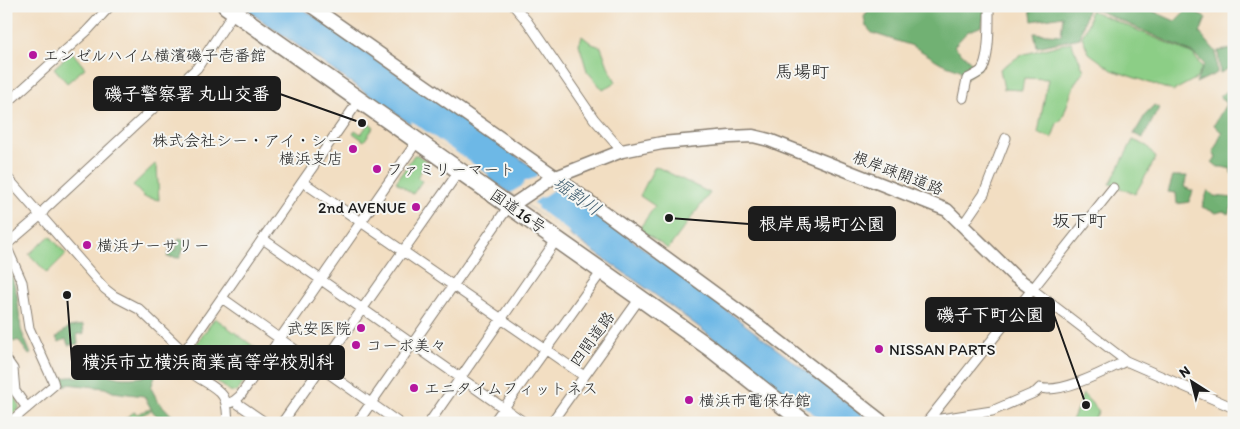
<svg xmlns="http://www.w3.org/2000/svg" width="1240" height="429" viewBox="0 0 1240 429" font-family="Itim,'Klee One',sans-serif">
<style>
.green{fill:#8cce86;stroke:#547551}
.forest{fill:#71b173;stroke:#466648}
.water{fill:#6db8e6;stroke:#446a81}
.pier{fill:#f2dec2}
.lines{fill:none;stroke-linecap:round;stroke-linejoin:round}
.street-casing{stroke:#877d6f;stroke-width:11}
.secondary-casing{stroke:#877d6f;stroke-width:15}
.highway-casing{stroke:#877d6f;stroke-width:19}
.street{stroke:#fff;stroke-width:9}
.secondary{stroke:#fff;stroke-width:12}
.highway{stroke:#fff;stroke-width:16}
.poi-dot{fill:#b5179e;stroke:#f6f6f2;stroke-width:2}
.labels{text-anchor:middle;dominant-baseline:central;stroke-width:4;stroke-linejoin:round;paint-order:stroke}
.poi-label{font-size:16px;fill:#1c1c1c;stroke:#f6f6f2;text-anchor:start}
.street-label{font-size:16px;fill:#1c1c1c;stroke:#f6f6f2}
.neighbourhood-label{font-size:18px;fill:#1c1c1c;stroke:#f6f6f2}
.water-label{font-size:18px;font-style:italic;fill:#3c5a6d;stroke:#f6f6f2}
.leader{fill:none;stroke:#1c1c1c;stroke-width:2}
.callout-dot{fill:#1c1c1c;stroke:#f6f6f2;stroke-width:2}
.callout{fill:#1c1c1c;stroke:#1c1c1c;stroke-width:2}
.callout-label{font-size:18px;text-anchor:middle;font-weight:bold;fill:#fff}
</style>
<rect width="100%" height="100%" fill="#f6f6f2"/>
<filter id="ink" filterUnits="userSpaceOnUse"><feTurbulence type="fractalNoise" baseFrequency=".02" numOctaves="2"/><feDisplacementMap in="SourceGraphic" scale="10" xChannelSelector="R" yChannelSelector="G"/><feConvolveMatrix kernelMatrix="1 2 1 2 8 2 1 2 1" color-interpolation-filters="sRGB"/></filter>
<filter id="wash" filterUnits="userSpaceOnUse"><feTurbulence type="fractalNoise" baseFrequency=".0096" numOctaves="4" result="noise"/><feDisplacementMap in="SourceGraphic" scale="20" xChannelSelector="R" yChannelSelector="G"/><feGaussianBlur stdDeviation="1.12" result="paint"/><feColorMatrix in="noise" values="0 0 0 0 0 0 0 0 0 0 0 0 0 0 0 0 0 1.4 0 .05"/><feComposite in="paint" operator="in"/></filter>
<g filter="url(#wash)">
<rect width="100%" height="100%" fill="#f2dec2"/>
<path class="green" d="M1090,10L1193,54L1202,67L1197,78L1173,91L1112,70L1089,53L1082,37L1089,21Z
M582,36L592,44L601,47L608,66L616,82L603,90L587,71L579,44Z
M1071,42L1084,70L1075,83L1062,119L1057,123L1052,138L1038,133L1048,79L1024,78L1022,90L1004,89L1000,69L1021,55Z
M72,52L85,68L67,83L54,68Z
M369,123L374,127L364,141L353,133L355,130L361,134Z
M1133,140L1147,146L1156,158L1135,194L1110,184Z
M414,155H417L428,162L417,177L422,181L413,194L396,182Z
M155,164L157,167L159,200L144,197L133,185Z
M655,166L710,193L668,249L639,229L655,206L640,196Z
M50,236L66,254L47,273L29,254Z
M215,318L264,354L237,392L229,391L192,361L195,346Z
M6,363C11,370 7,379 10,387C12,395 20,400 19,409L6,419Z
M1083,394L1099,411L1092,423H1071Z
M150,409V411L126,423H120L134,412L137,414Z"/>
<path class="forest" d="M871,6H978L985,9L982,26L967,32L954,46L973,64L982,56L985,57L980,68L965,79L960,70L941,63L913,46L872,33L866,26L864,17Z
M1030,6H1141L1175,21L1187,9L1206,18L1200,33L1216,52L1217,73L1196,83L1204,64L1193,53L1088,6L1080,38L1037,47L1034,33L1061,35L1063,16L1032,21Z
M1234,49V70L1230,68L1220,73L1218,51Z
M1226,91L1234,98V175L1231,173V169L1222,167H1218L1212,162L1216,158L1213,152L1222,133L1214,125L1226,104L1220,96Z
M1154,105L1159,108L1143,138L1134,134L1147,112Z
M1173,176H1187L1184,187L1193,191L1189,202L1177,204L1176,193L1168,192Z
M1208,190L1214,196L1234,198V204L1228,214L1223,211L1216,213L1202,207Z
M179,238L186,240L180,258L167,257L170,249L175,251Z
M6,258L17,294L21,330L31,354L29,355L18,340L14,342L9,338L6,317Z
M83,325L84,334H77L78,344L68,345L66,339L59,342L56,338L69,327Z
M157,370L151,388L158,401L179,423H160V419L153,412L144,396L113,392L105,388L67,384L65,386L60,378L102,374L122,378H131L142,377Z"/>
<path class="water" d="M241,6H299L551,180L713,300L873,423H821L695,324L639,283Z"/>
<path class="pier" d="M411,121L489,175L487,178L410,124Z
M539,171L559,186L547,194L544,197L540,198L533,203L538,206L537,208L571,233L569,235L510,193L522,186L525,181L535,178Z
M792,397L825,423H820L790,399Z"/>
</g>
<g filter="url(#ink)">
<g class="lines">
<defs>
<path id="street" d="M514,6L527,21L594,119L622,151
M963,98L967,79C971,77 977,74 981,71C990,61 989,20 989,6
M6,104L87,31L110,6
M6,176L105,289L114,296L139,309L184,352
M303,182L584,376
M962,226L984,194L1006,138
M263,239L525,423
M6,245L41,215L45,209L197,68L234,12
M6,246L22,282L29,328L53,381L54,385L9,423
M1032,289L1126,361L1234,408
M222,298L399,423
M6,359L13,369L15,391L27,408
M234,401L266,423
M227,404L234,401L240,396L418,140
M928,421L992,411L1036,392L1040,388C1062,394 1105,371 1126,361
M228,423C227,413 228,404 223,396C212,379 180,378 184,352L360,99
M282,423L460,170
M357,423L504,213L511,206
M429,423L557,239
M493,423L602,271
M551,423L640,298
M926,423L1113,188"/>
<path id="secondary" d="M311,6L556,177L758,325L884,423
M511,206L551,179L622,151L662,143L730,137L753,136L769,140L947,210L1014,276L1032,289"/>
<path id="highway" d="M226,6L640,298L710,348L805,423"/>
</defs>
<use href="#street" class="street-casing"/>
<use href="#secondary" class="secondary-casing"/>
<use href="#highway" class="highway-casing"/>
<use href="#street" class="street"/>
<use href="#secondary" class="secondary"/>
<use href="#highway" class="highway"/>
</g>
</g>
<g class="poi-dot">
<circle cx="33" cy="55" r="5"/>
<circle cx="353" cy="149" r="5"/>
<circle cx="377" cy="169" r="5"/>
<circle cx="416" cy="207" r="5"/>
<circle cx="87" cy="245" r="5"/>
<circle cx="361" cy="328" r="5"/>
<circle cx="356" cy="345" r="5"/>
<circle cx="879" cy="349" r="5"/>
<circle cx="414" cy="388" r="5"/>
<circle cx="689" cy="400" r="5"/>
</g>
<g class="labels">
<g class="poi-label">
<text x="43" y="55">エンゼルハイム横濱磯子壱番館</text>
<text x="343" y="140" text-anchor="end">株式会社シー・アイ・シー<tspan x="343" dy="18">横浜支店</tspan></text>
<text x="387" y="169">ファミリーマート</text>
<text x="406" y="207" text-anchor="end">2nd AVENUE</text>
<text x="97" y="245">横浜ナーサリー</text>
<text x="351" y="328" text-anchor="end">武安医院</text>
<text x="366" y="345">コーポ美々</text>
<text x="889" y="349">NISSAN PARTS</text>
<text x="424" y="388">エニタイムフィットネス</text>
<text x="699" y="400">横浜市電保存館</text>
</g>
<g class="street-label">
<text transform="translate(898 173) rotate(21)">根岸疎開道路</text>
<text transform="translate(518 211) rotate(35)">国道16号</text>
<text transform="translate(592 339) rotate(-54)">四間道路</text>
</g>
<g class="neighbourhood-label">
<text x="802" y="72">馬場町</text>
<text x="1079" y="221">坂下町</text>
</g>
<g class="water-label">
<text transform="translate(577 196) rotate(35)">堀割川</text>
</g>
</g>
<path class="leader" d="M362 123L280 94M669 218L749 224M1086 405L1054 315M67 295L72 362"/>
<g class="callout-dot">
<circle cx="362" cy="123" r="5"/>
<circle cx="669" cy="218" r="5"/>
<circle cx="1086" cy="405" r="5"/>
<circle cx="67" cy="295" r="5"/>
</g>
<g class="callout">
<rect x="94" y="77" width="186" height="33" rx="5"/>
<rect x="749" y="207" width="146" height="33" rx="5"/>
<rect x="926" y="298" width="128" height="33" rx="5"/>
<rect x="72" y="346" width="272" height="33" rx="5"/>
</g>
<g class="callout-label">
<text x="187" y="100">磯子警察署 丸山交番</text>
<text x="822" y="230">根岸馬場町公園</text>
<text x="990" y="321">磯子下町公園</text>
<text x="208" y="368">横浜市立横浜商業高等学校別科</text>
</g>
<rect width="1240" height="429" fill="none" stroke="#f6f6f2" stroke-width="25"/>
<g transform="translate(1192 382) rotate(324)" stroke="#f6f6f2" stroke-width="4" paint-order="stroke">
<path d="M0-4L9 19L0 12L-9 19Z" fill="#1c1c1c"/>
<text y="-8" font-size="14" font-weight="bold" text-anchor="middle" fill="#1c1c1c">N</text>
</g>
</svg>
